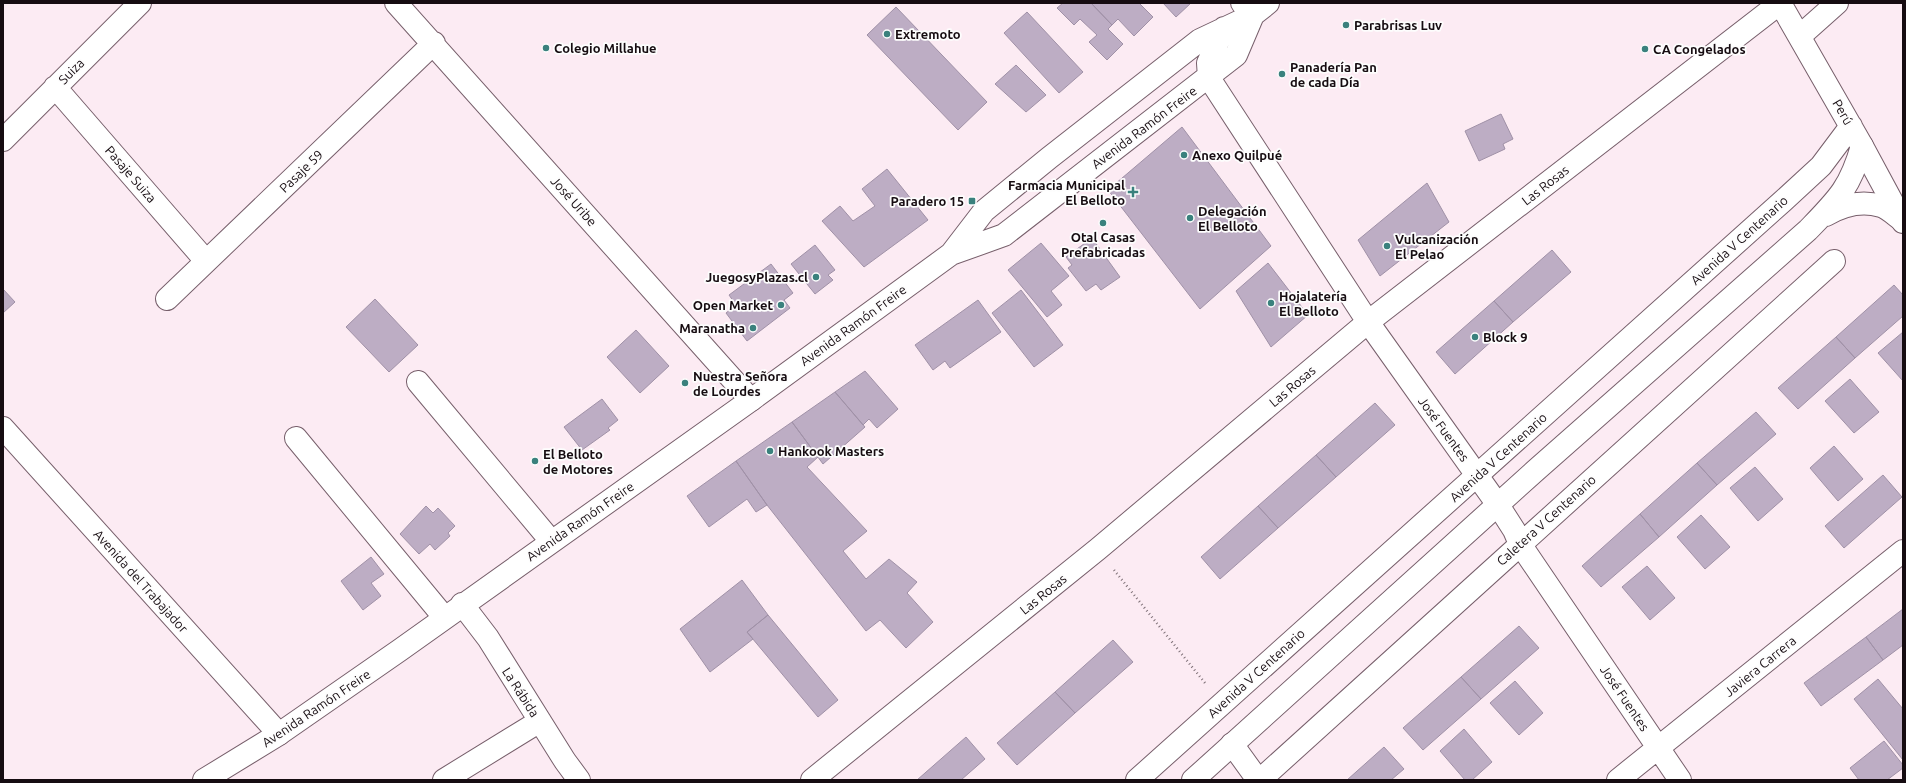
<svg xmlns="http://www.w3.org/2000/svg" width="1906" height="783" viewBox="0 0 1906 783" font-family="Ubuntu,sans-serif">
<style>
.building{fill:#bdadc4;stroke:#a091a7}
.lines{fill:none;stroke-linecap:round;stroke-linejoin:round}
.minor-casing{stroke:#775f6b;stroke-width:24}
.major-casing{stroke:#775f6b;stroke-width:24}
.path{stroke:#7f7178;stroke-width:2.5;stroke-dasharray:1 3;stroke-linecap:butt}
.minor{stroke:#fff;stroke-width:22}
.major{stroke:#fff;stroke-width:22}
.poi-dot{fill:#3a817d;stroke:#fdfdfd;stroke-width:1.5}
.labels{text-anchor:middle;dominant-baseline:central;stroke-width:3.5;stroke-linejoin:round;paint-order:stroke}
.poi-label{font-size:13px;font-weight:bold;fill:#160c11;stroke:#fdfdfd;text-anchor:start}
.street-label{font-size:13px;fill:#160c11;stroke:#fdfdfd}
</style>
<rect width="100%" height="100%" fill="#fcebf3"/>
<path class="building" d="M1063,3H1091L1112,25L1108,29L1123,44L1107,60L1089,42L1097,35L1080,19L1074,25L1057,8Z
M1091,3H1139L1153,17L1134,36L1118,19L1112,25Z
M1163,3H1191L1176,17Z
M896,7L987,102L958,130L867,35Z
M1027,12L1083,72L1059,93L1004,33Z
M1016,65L1046,95L1026,112L995,84Z
M1501,114L1513,139L1503,144L1505,149L1479,161L1465,131Z
M1182,127L1271,246L1200,309L1108,190Z
M887,169L928,220L864,267L822,221L840,206L853,221L875,206L862,189Z
M1427,183L1449,222L1380,276L1358,240Z
M1092,238L1120,277L1101,290L1096,284L1086,291L1068,268L1072,265L1066,257Z
M1041,243L1069,276L1051,291L1062,305L1047,317L1008,270Z
M815,245L835,270L828,275L833,280L815,294L791,264Z
M1552,250L1571,272L1513,322L1494,301Z
M1268,263L1308,315L1271,347L1236,291Z
M771,264L793,293L784,300L790,308L747,341L726,313L736,305L729,295Z
M1894,285L1903,295V316L1855,358L1836,337Z
M3,289L15,302L3,313Z
M1021,290L1063,345L1034,367L992,313Z
M375,299L418,345L389,372L346,327Z
M978,300L1001,332L950,368L945,361L933,370L915,345Z
M1494,301L1513,322L1455,374L1436,352Z
M636,330L669,366L640,393L607,357Z
M1903,332V381L1878,353Z
M1836,337L1855,358L1798,409L1778,388Z
M865,371L898,409L877,428L869,419L863,425L835,392Z
M1850,379L1879,412L1854,433L1825,401Z
M835,392L865,427L823,464L792,422Z
M602,399L618,420L608,428L610,430L582,450L564,427Z
M1375,403L1395,425L1336,477L1316,455Z
M1756,412L1776,434L1717,485L1697,463Z
M792,422L818,457L807,467L867,531L843,551L866,579L889,559L917,582L907,593L933,622L906,648L880,620L866,631L767,505L736,461Z
M1834,446L1863,479L1838,501L1810,468Z
M1316,455L1336,477L1278,528L1258,506Z
M736,461L767,505L756,512L747,499L709,527L687,496Z
M1697,463L1717,485L1659,537L1640,514Z
M1755,467L1783,499L1758,521L1730,488Z
M1883,475L1902,497L1844,548L1825,526Z
M426,506L433,513L438,508L455,526L448,533L450,536L435,550L430,544L419,554L400,534Z
M1258,506L1278,528L1220,579L1201,557Z
M1640,514L1659,537L1601,587L1582,566Z
M1701,515L1730,547L1705,569L1677,537Z
M371,557L384,574L371,583L381,596L363,610L341,581Z
M1647,566L1675,598L1650,620L1622,587Z
M742,580L768,615L747,632L753,639L710,672L680,629Z
M1903,609V645L1883,660L1866,637Z
M768,615L838,700L818,717L747,632Z
M1519,626L1539,648L1481,699L1461,677Z
M1866,637L1883,660L1821,706L1804,683Z
M1113,640L1133,662L1075,713L1055,692Z
M1461,677L1481,699L1423,750L1403,728Z
M1878,679L1903,709V760L1854,699Z
M1515,681L1543,713L1519,735L1490,703Z
M1055,692L1075,713L1017,765L997,743Z
M1464,729L1492,762L1472,780H1465L1440,751Z
M966,737L985,759L961,780H917Z
M1884,741L1903,765V768L1887,780H1859L1850,768Z
M1384,747L1404,769L1391,780H1347Z"/>
<g class="lines">
<defs>
<path id="minor" d="M396,3L751,400
M1242,3L1253,15
M1800,36L1837,3
M1209,78L1368,322L1498,505L1514,530L1520,544L1680,780
M55,87L206,261
M3,140L140,3
M1862,146L1903,222
M167,299L434,43
M418,382L551,541
M3,428L279,734
M296,438L444,617
M462,604L488,638L565,761L579,780
M1232,744L1258,780
M444,780L540,721
M812,780L1098,549L1368,322L1780,3
M1260,780L1834,261
M1618,780L1903,551"/>
<path id="major" d="M1209,78L1208,63L1224,28
M1826,215C1843,205 1861,200 1881,206C1888,208 1896,216 1902,220
M951,254L984,211L1049,158L1200,40L1253,15L1268,3
M204,780L279,734L400,650L751,400L951,254L1004,235L1236,55L1253,15
M1137,780L1783,201L1821,166L1851,126
M1193,780L1535,471L1808,230C1838,199 1850,188 1862,146L1780,3"/>
</defs>
<use href="#minor" class="minor-casing"/>
<use href="#major" class="major-casing"/>
<path class="path" d="M1114,570L1205,683"/>
<use href="#minor" class="minor"/>
<use href="#major" class="major"/>
</g>
<g class="poi-dot">
<circle cx="1346" cy="25" r="4"/>
<circle cx="887" cy="34" r="4"/>
<circle cx="546" cy="48" r="4"/>
<circle cx="1645" cy="49" r="4"/>
<circle cx="1282" cy="74" r="4"/>
<circle cx="1184" cy="155" r="4"/>
<path d="M1131 186h4v4h4v4h-4v4h-4v-4h-4v-4h4z"/>
<rect x="968" y="197" width="8" height="8" rx="2"/>
<circle cx="1190" cy="218" r="4"/>
<circle cx="1103" cy="223" r="4"/>
<circle cx="1387" cy="246" r="4"/>
<circle cx="816" cy="277" r="4"/>
<circle cx="1271" cy="303" r="4"/>
<circle cx="781" cy="305" r="4"/>
<circle cx="753" cy="328" r="4"/>
<circle cx="1475" cy="337" r="4"/>
<circle cx="685" cy="383" r="4"/>
<circle cx="770" cy="451" r="4"/>
<circle cx="535" cy="461" r="4"/>
</g>
<g class="labels">
<g class="poi-label">
<text x="1354" y="25">Parabrisas Luv</text>
<text x="895" y="34">Extremoto</text>
<text x="554" y="48">Colegio Millahue</text>
<text x="1653" y="49">CA Congelados</text>
<text x="1290" y="67">Panadería Pan<tspan x="1290" dy="15">de cada Día</tspan></text>
<text x="1192" y="155">Anexo Quilpué</text>
<text x="1125" y="185" text-anchor="end">Farmacia Municipal<tspan x="1125" dy="15">El Belloto</tspan></text>
<text x="964" y="201" text-anchor="end">Paradero 15</text>
<text x="1198" y="211">Delegación<tspan x="1198" dy="15">El Belloto</tspan></text>
<text x="1103" y="237" text-anchor="middle">Otal Casas<tspan x="1103" dy="15">Prefabricadas</tspan></text>
<text x="1395" y="239">Vulcanización<tspan x="1395" dy="15">El Pelao</tspan></text>
<text x="808" y="277" text-anchor="end">JuegosyPlazas.cl</text>
<text x="1279" y="296">Hojalatería<tspan x="1279" dy="15">El Belloto</tspan></text>
<text x="773" y="305" text-anchor="end">Open Market</text>
<text x="745" y="328" text-anchor="end">Maranatha</text>
<text x="1483" y="337">Block 9</text>
<text x="693" y="376">Nuestra Señora<tspan x="693" dy="15">de Lourdes</tspan></text>
<text x="778" y="451">Hankook Masters</text>
<text x="543" y="454">El Belloto<tspan x="543" dy="15">de Motores</tspan></text>
</g>
<g class="street-label">
<text transform="translate(71 71) rotate(-45)">Suiza</text>
<text transform="translate(1843 112) rotate(60)">Perú</text>
<text transform="translate(1144 127) rotate(-37)">Avenida Ramón Freire</text>
<text transform="translate(301 171) rotate(-44)">Pasaje 59</text>
<text transform="translate(131 174) rotate(49)">Pasaje Suiza</text>
<text transform="translate(1545 185) rotate(-38)">Las Rosas</text>
<text transform="translate(574 201) rotate(48)">José Uribe</text>
<text transform="translate(1739 240) rotate(-42)">Avenida V Centenario</text>
<text transform="translate(853 325) rotate(-36)">Avenida Ramón Freire</text>
<text transform="translate(1292 386) rotate(-40)">Las Rosas</text>
<text transform="translate(1444 429) rotate(54)">José Fuentes</text>
<text transform="translate(1498 457) rotate(-42)">Avenida V Centenario</text>
<text transform="translate(1546 520) rotate(-42)">Caletera V Centenario</text>
<text transform="translate(580 521) rotate(-35)">Avenida Ramón Freire</text>
<text transform="translate(141 581) rotate(48)">Avenida del Trabajador</text>
<text transform="translate(1043 594) rotate(-39)">Las Rosas</text>
<text transform="translate(1760 666) rotate(-39)">Javiera Carrera</text>
<text transform="translate(1256 673) rotate(-42)">Avenida V Centenario</text>
<text transform="translate(521 692) rotate(57)">La Rábida</text>
<text transform="translate(1625 698) rotate(56)">José Fuentes</text>
<text transform="translate(316 708) rotate(-34)">Avenida Ramón Freire</text>
</g>
</g>
<rect width="1906" height="783" fill="none" stroke="#160c11" stroke-width="8"/>
</svg>
